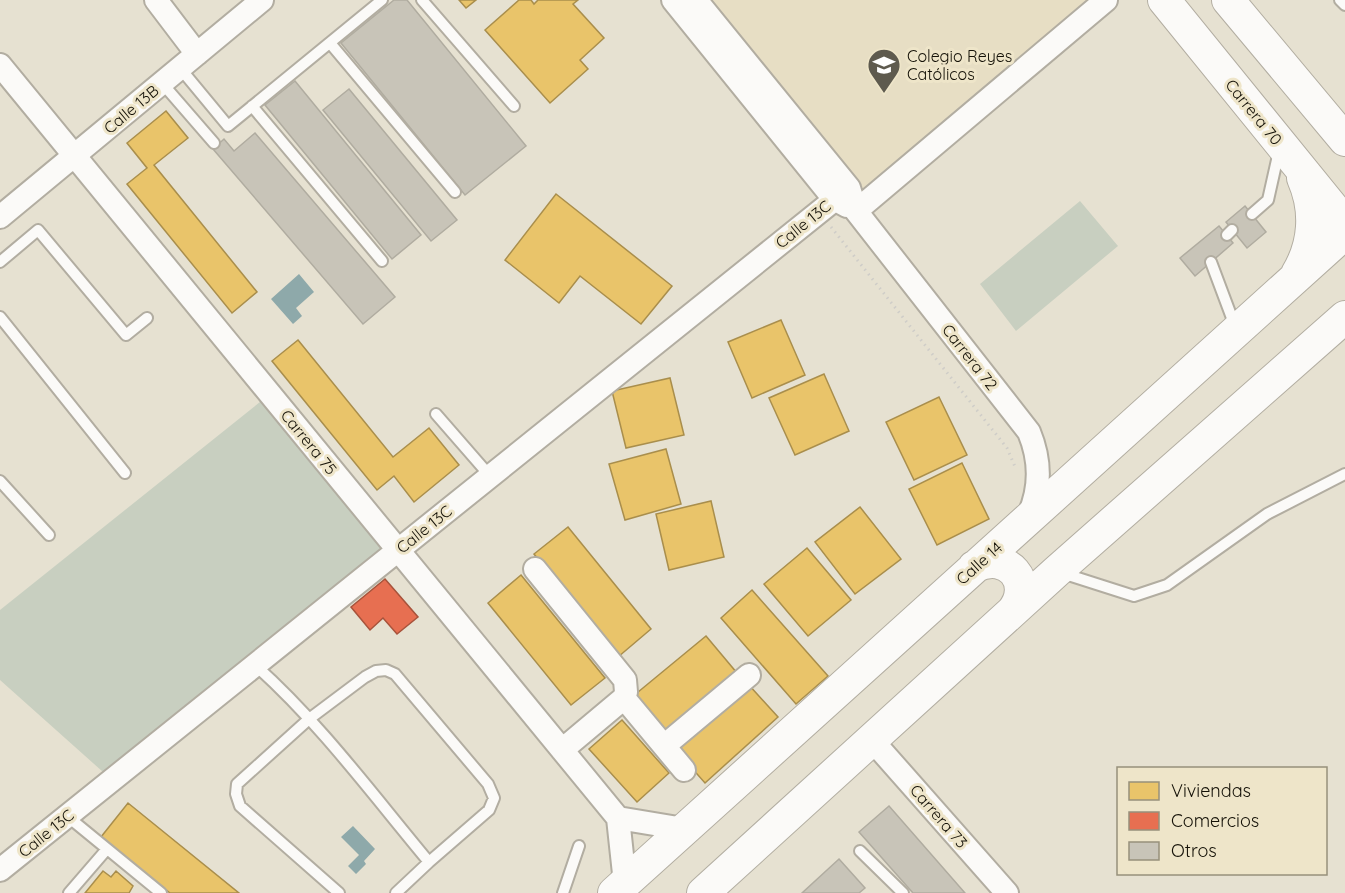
<svg xmlns="http://www.w3.org/2000/svg" width="1345" height="893" viewBox="0 0 1345 893" font-family="Quicksand,sans-serif">
<style>
.built{fill:#e7dec4}
.green{fill:#c8cfc0}
.water{fill:#8ea9aa}
.homes{fill:#e9c46a;stroke:#a98e4c;stroke-width:1.5}
.shops{fill:#e76f51;stroke:#a8533b;stroke-width:1.5}
.building{fill:#c8c4b8;stroke:#b0aca0;stroke-width:1.5}
.lines{fill:none;stroke-linecap:round;stroke-linejoin:round}
.lane-casing{stroke:#b2ada1;stroke-width:14}
.street-casing{stroke:#b2ada1;stroke-width:26}
.secondary-casing{stroke:#b2ada1;stroke-width:34}
.path{stroke:#cfcdc8;stroke-width:3;stroke-dasharray:1.5 4.5;stroke-linecap:butt}
.lane{stroke:#fbfaf8;stroke-width:10}
.street{stroke:#fbfaf8;stroke-width:22}
.secondary{stroke:#fbfaf8;stroke-width:32}
.labels{text-anchor:middle;dominant-baseline:central;stroke-width:6;stroke-linejoin:round;paint-order:stroke}
.poi-label{font-size:16px;fill:#141107;stroke:#eee5c9;text-anchor:start}
.street-label{font-size:16px;fill:#141107;stroke:#eee5c9}
</style>
<rect width="100%" height="100%" fill="#e6e1d1"/>
<path class="built" d="M696,0H1106L856,211Z"/>
<path class="green" d="M1080,201L1118,246L1016,331L980,284Z
M270,394L398,550L112,780L0,680V610Z"/>
<path class="water" d="M299,274L314,292L296,308L302,316L293,324L271,299Z
M353,826L375,849L364,861L366,864L356,874L348,866L359,855L341,837Z"/>
<path class="homes" d="M459,0H476L466,8Z
M519,0H531L534,4L538,0H578L573,4L604,38L580,60L588,69L550,103L485,30Z
M166,111L188,138L154,165L257,292L232,313L127,184L147,168L127,143Z
M556,194L672,286L641,324L580,276L559,303L505,260Z
M781,320L805,375L752,398L728,342Z
M298,340L393,457L429,428L459,465L414,502L394,476L377,490L272,361Z
M824,374L849,431L795,455L769,398Z
M670,378L684,435L626,448L612,391Z
M939,397L967,455L914,480L886,422Z
M666,449L681,504L625,520L609,464Z
M962,463L989,519L937,545L909,489Z
M711,501L724,557L669,570L656,514Z
M860,507L901,559L855,594L815,542Z
M568,527L651,629L618,657L534,554Z
M807,548L851,600L808,636L764,584Z
M521,575L605,678L571,705L488,603Z
M752,590L828,676L796,704L721,618Z
M706,636L737,673L662,734L632,697Z
M748,684L778,717L705,783L675,749Z
M622,720L669,773L637,802L589,749Z
M128,803L239,893H170L101,837Z
M103,871L111,877L116,871L133,886L129,893H85Z"/>
<path class="shops" d="M385,579L418,617L397,634L383,618L370,630L351,607Z"/>
<path class="building" d="M394,0H407L526,146L465,195L341,43Z
M295,81L421,235L392,259L265,105Z
M349,89L457,220L431,241L323,110Z
M255,133L395,297L363,324L213,149L224,139L234,151Z
M1245,206L1266,232L1247,248L1226,222Z
M1219,226L1233,243L1195,276L1180,258Z
M889,806L965,893H913L859,832Z
M839,859L865,888L859,893H802Z"/>
<g class="lines">
<defs>
<path id="lane" d="M422,0L514,106
M1340,0L1345,5
M330,43L455,192
M180,68L228,126L382,0
M162,83L214,143
M252,106L382,261
M1252,214L1268,200L1279,151
M1227,235L1232,230
M0,262L38,230L126,335L147,318
M1211,262L1235,326
M0,317L125,473
M436,414L490,476
M0,481L49,535
M1062,573L1134,596L1167,585L1267,514L1345,474
M255,665C320,723 373,795 429,862
M67,816L161,893
M860,851L903,893
M69,893L107,849
M339,893L240,806L236,794L237,784L309,719L365,677L376,671L386,670L395,674L488,784L494,798L489,810L429,862L396,893
M563,893L579,846"/>
<path id="street" d="M156,0L197,54
M673,0L834,199L847,206
M696,0L849,188L856,211L1029,432C1041,461 1041,489 1028,517
M0,65L618,818L625,883
M856,211L1106,0
M0,217L262,0
M535,569L625,680L626,692L624,698L562,750
M624,698L684,770
M871,739L1007,893
M664,746L749,675
M618,818L684,829
M0,870L849,188"/>
<path id="secondary" d="M1164,0L1345,223
M1228,0L1345,140
M1297,274C1315,244 1317,210 1303,178
M974,567C1007,549 1036,583 1012,612
M614,893L1345,233
M703,893L1057,571L1345,317"/>
</defs>
<use href="#lane" class="lane-casing"/>
<use href="#street" class="street-casing"/>
<use href="#secondary" class="secondary-casing"/>
<path class="path" d="M831,227L1007,448L1016,469"/>
<use href="#lane" class="lane"/>
<use href="#street" class="street"/>
<use href="#secondary" class="secondary"/>
</g>
<defs>
<symbol id="school-pin" viewBox="-11 -11 22 30"><path d="M0 17L-7.5 6A9.5 9.5 0 1 1 7.5 6Z" fill="#5e5a4e" stroke="#eee5c9"/><path d="M0-5L7-2L0 1L-7-2ZM-4 1L0 2.5L4 1V4Q0 6-4 4Z" fill="#fff"/></symbol>
</defs>
<g fill-rule="evenodd">
<use href="#school-pin" x="865" y="46" width="38" height="52"/>
</g>
<g class="labels">
<g class="poi-label">
<text x="907" y="56">Colegio Reyes<tspan x="907" dy="18">Católicos</tspan></text>
</g>
<g class="street-label">
<text transform="translate(131 109) rotate(-40)">Calle 13B</text>
<text transform="translate(1254 112) rotate(51)">Carrera 70</text>
<text transform="translate(803 224) rotate(-39)">Calle 13C</text>
<text transform="translate(970 357) rotate(52)">Carrera 72</text>
<text transform="translate(309 442) rotate(51)">Carrera 75</text>
<text transform="translate(424 529) rotate(-39)">Calle 13C</text>
<text transform="translate(979 563) rotate(-42)">Calle 14</text>
<text transform="translate(939 816) rotate(49)">Carrera 73</text>
<text transform="translate(46 833) rotate(-39)">Calle 13C</text>
</g>
</g>
<rect x="1117" y="767" width="210" height="108" fill="#eee5c9" stroke="#97907b" stroke-width="1.5"/>
<rect x="1129" y="782" width="30" height="18" fill="#e9c46a" stroke="#97907b" stroke-width="1.5"/>
<text x="1171" y="797" font-size="18" fill="#141107">Viviendas</text>
<rect x="1129" y="812" width="30" height="18" fill="#e76f51" stroke="#97907b" stroke-width="1.5"/>
<text x="1171" y="827" font-size="18" fill="#141107">Comercios</text>
<rect x="1129" y="842" width="30" height="18" fill="#c8c4b8" stroke="#97907b" stroke-width="1.5"/>
<text x="1171" y="857" font-size="18" fill="#141107">Otros</text>
</svg>
